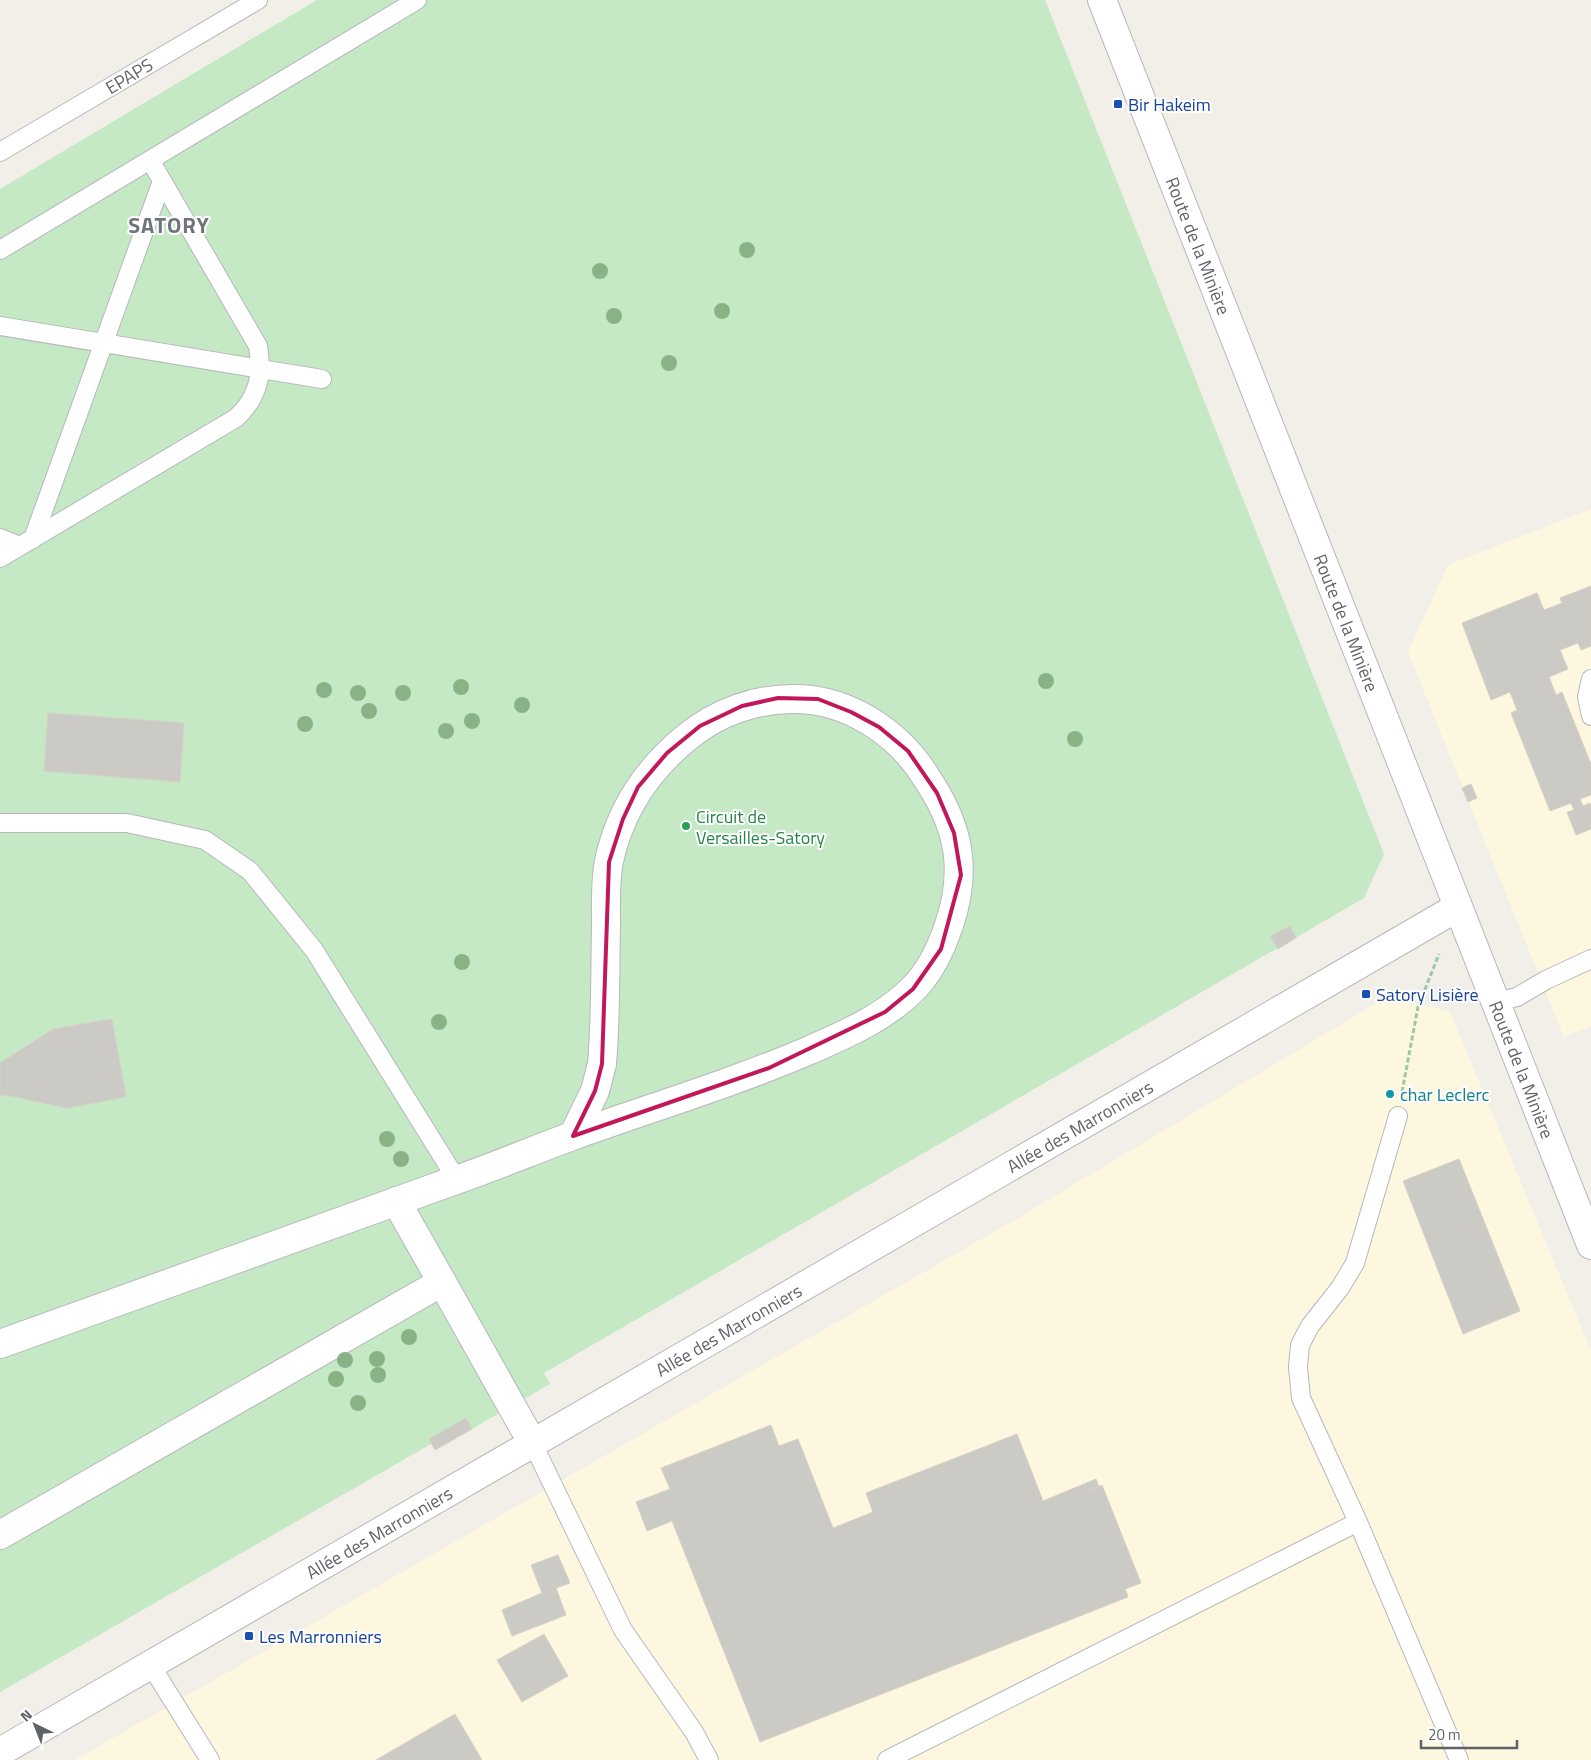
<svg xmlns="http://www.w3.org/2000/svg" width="1591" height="1760" viewBox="0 0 1591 1760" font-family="'Titillium Web',sans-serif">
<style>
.commercial{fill:#fef7e0}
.green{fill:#c5e8c5}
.building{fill:#cccac5;stroke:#d6d1c6}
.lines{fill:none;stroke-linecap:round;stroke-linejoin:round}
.lane-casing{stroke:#b5b8bc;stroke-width:20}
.street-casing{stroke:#b5b8bc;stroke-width:30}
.path{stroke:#9cc7a9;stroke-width:3;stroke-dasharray:5 2.5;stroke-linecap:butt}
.lane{stroke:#fff;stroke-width:18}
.street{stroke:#fff;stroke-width:28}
.tree{fill:#89b387}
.marked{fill:none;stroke:#c2185b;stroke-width:4;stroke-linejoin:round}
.transit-dot{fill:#1a4fb4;stroke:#fff;stroke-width:2}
.leisure-dot{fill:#2e9e5b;stroke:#fff;stroke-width:2}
.culture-dot{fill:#0f9aa8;stroke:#fff;stroke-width:2}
.labels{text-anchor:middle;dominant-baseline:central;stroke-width:4;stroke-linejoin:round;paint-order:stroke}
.street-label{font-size:18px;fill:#5f6368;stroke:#fff}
.transit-label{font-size:18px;fill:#164399;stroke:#fff;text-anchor:start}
.leisure-label{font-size:18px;fill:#27864d;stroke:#fff;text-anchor:start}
.culture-label{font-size:18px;fill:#0d838f;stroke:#fff;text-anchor:start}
.district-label{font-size:22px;font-weight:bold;letter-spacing:1px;fill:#70757a;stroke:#fff}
</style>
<rect width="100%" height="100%" fill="#f1efe8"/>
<path class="commercial" d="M1591,509V1026L1564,1037L1408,652L1448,565Z
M1390,995L1450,1012L1591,1351V1760H75L1013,1221Z"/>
<path class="green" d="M317,0H1045L1384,854L1364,898L544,1373L550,1384L435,1450L431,1444L0,1692V189Z"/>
<path class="building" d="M1591,586V646L1581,650L1578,643L1560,650L1568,669L1549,677L1556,695L1562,692L1591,764V795L1580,799L1583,806L1590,803L1591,806V829L1576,835L1567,812L1574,810L1571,803L1550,811L1511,713L1517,710L1510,692L1491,700L1462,623L1537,593L1544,610L1562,603L1560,598Z
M48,713L184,723L180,782L44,771Z
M1471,784L1477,798L1468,802L1462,788Z
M1290,926L1296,938L1278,949L1270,936Z
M112,1019L126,1097L67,1108L6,1095L0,1096V1063L53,1029Z
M1459,1159L1520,1311L1463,1334L1403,1181Z
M466,1418L472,1429L435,1450L429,1439Z
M771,1425L779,1446L798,1439L833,1528L873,1512L866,1493L1017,1434L1043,1501L1084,1484L1086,1492L1102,1485L1141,1583L1125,1589L1128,1597L760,1742L672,1521L647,1531L636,1502L670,1489L661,1468Z
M1096,1479L1099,1487L1086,1492L1084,1484Z
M558,1555L570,1583L556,1588L566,1615L512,1636L502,1610L542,1593L531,1565Z
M544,1634L568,1676L522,1702L497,1660Z
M455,1714L482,1760H376Z"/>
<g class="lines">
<defs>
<path id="lane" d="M0,152L258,0
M0,250L417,0
M0,326L322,379
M0,538L20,546
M33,539L162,181
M0,558L236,418C258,398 263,375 258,346L150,160
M1591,679L1587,697L1591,716
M0,823H127L205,840L250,871L314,950L457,1180
M1496,1002L1517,997L1546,980L1591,959
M533,1444L623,1630L694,1732L709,1760
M1358,1522L1301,1398L1298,1367L1300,1345L1310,1326L1340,1288L1355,1263L1398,1116
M150,1664L210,1760
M887,1760L1358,1522L1459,1760"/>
<g id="street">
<path id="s1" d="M1102,0L1591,1245"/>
<path d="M396,1201L442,1282"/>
<path d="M0,1344C151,1290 302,1235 453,1181C494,1167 534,1150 575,1135C653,1107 733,1083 810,1050C846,1034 884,1018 913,989C931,971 941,949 949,925C968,869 959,826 926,777C899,733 849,700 797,699C757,698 717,712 686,738C647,770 620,810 609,861C605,881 606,904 606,925C605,971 606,1018 602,1064L595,1091L573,1136"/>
<path d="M0,1535L442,1282L533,1444"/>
<path id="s2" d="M0,1752L1458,907"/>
</g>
</defs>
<use href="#lane" class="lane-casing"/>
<use href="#street" class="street-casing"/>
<path class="path" d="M1402,1092L1418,1007L1439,954"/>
<use href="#lane" class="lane"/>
<use href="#street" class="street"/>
</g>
<g class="tree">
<circle cx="747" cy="250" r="8"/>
<circle cx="600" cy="271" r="8"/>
<circle cx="722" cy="311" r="8"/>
<circle cx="614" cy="316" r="8"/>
<circle cx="669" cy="363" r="8"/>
<circle cx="1046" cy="681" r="8"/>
<circle cx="461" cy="687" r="8"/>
<circle cx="324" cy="690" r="8"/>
<circle cx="358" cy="693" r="8"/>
<circle cx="403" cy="693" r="8"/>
<circle cx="522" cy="705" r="8"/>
<circle cx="369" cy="711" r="8"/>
<circle cx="472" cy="721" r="8"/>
<circle cx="305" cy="724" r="8"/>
<circle cx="446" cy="731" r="8"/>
<circle cx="1075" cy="739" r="8"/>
<circle cx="462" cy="962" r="8"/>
<circle cx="439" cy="1022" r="8"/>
<circle cx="387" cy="1139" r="8"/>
<circle cx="401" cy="1159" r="8"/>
<circle cx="409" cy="1337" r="8"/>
<circle cx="377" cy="1359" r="8"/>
<circle cx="345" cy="1360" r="8"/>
<circle cx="378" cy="1375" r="8"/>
<circle cx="336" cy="1379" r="8"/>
<circle cx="358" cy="1403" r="8"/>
</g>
<path class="marked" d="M778,698L818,699L851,712L879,727L908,751L937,793L954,833L961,875L941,949L913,989L885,1012L769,1068L573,1136L595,1091L602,1064L609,862L623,819L638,787L667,753L700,726L742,706Z"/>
<g class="transit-dot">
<rect x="1113" y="99" width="10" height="10" rx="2.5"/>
<rect x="1361" y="989" width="10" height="10" rx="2.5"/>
<rect x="244" y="1631" width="10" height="10" rx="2.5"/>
</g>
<circle class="leisure-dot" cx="686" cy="826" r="5"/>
<circle class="culture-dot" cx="1390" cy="1094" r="5"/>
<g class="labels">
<g class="street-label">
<text transform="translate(129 76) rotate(-31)">EPAPS</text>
<text stroke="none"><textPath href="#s1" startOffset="264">Route de la Minière</textPath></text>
<text stroke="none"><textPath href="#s1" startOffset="669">Route de la Minière</textPath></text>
<text stroke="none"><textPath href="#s1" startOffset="1149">Route de la Minière</textPath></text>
<text stroke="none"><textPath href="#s2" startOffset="1248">Allée des Marronniers</textPath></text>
<text stroke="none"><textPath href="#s2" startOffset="842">Allée des Marronniers</textPath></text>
<text stroke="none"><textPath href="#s2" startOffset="438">Allée des Marronniers</textPath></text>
</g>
<g class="transit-label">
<text x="1128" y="104">Bir Hakeim</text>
<text x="1376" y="994">Satory Lisière</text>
<text x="259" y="1636">Les Marronniers</text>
</g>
<g class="leisure-label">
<text x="696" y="816">Circuit de<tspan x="696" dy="21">Versailles-Satory</tspan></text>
</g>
<g class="culture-label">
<text x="1400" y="1094">char Leclerc</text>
</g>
<g class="district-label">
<text x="169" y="225">SATORY</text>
</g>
</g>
<g transform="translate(35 1725) rotate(317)" stroke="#ffffff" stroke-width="4" paint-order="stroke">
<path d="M0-4L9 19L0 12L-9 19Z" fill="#5f6368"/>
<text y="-8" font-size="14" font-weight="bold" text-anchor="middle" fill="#5f6368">N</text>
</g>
<path d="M1421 1740v8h96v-8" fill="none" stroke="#5f6368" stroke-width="2.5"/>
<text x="1428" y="1740" font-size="15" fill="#5f6368" stroke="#ffffff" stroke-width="4" paint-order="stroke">20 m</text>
</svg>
